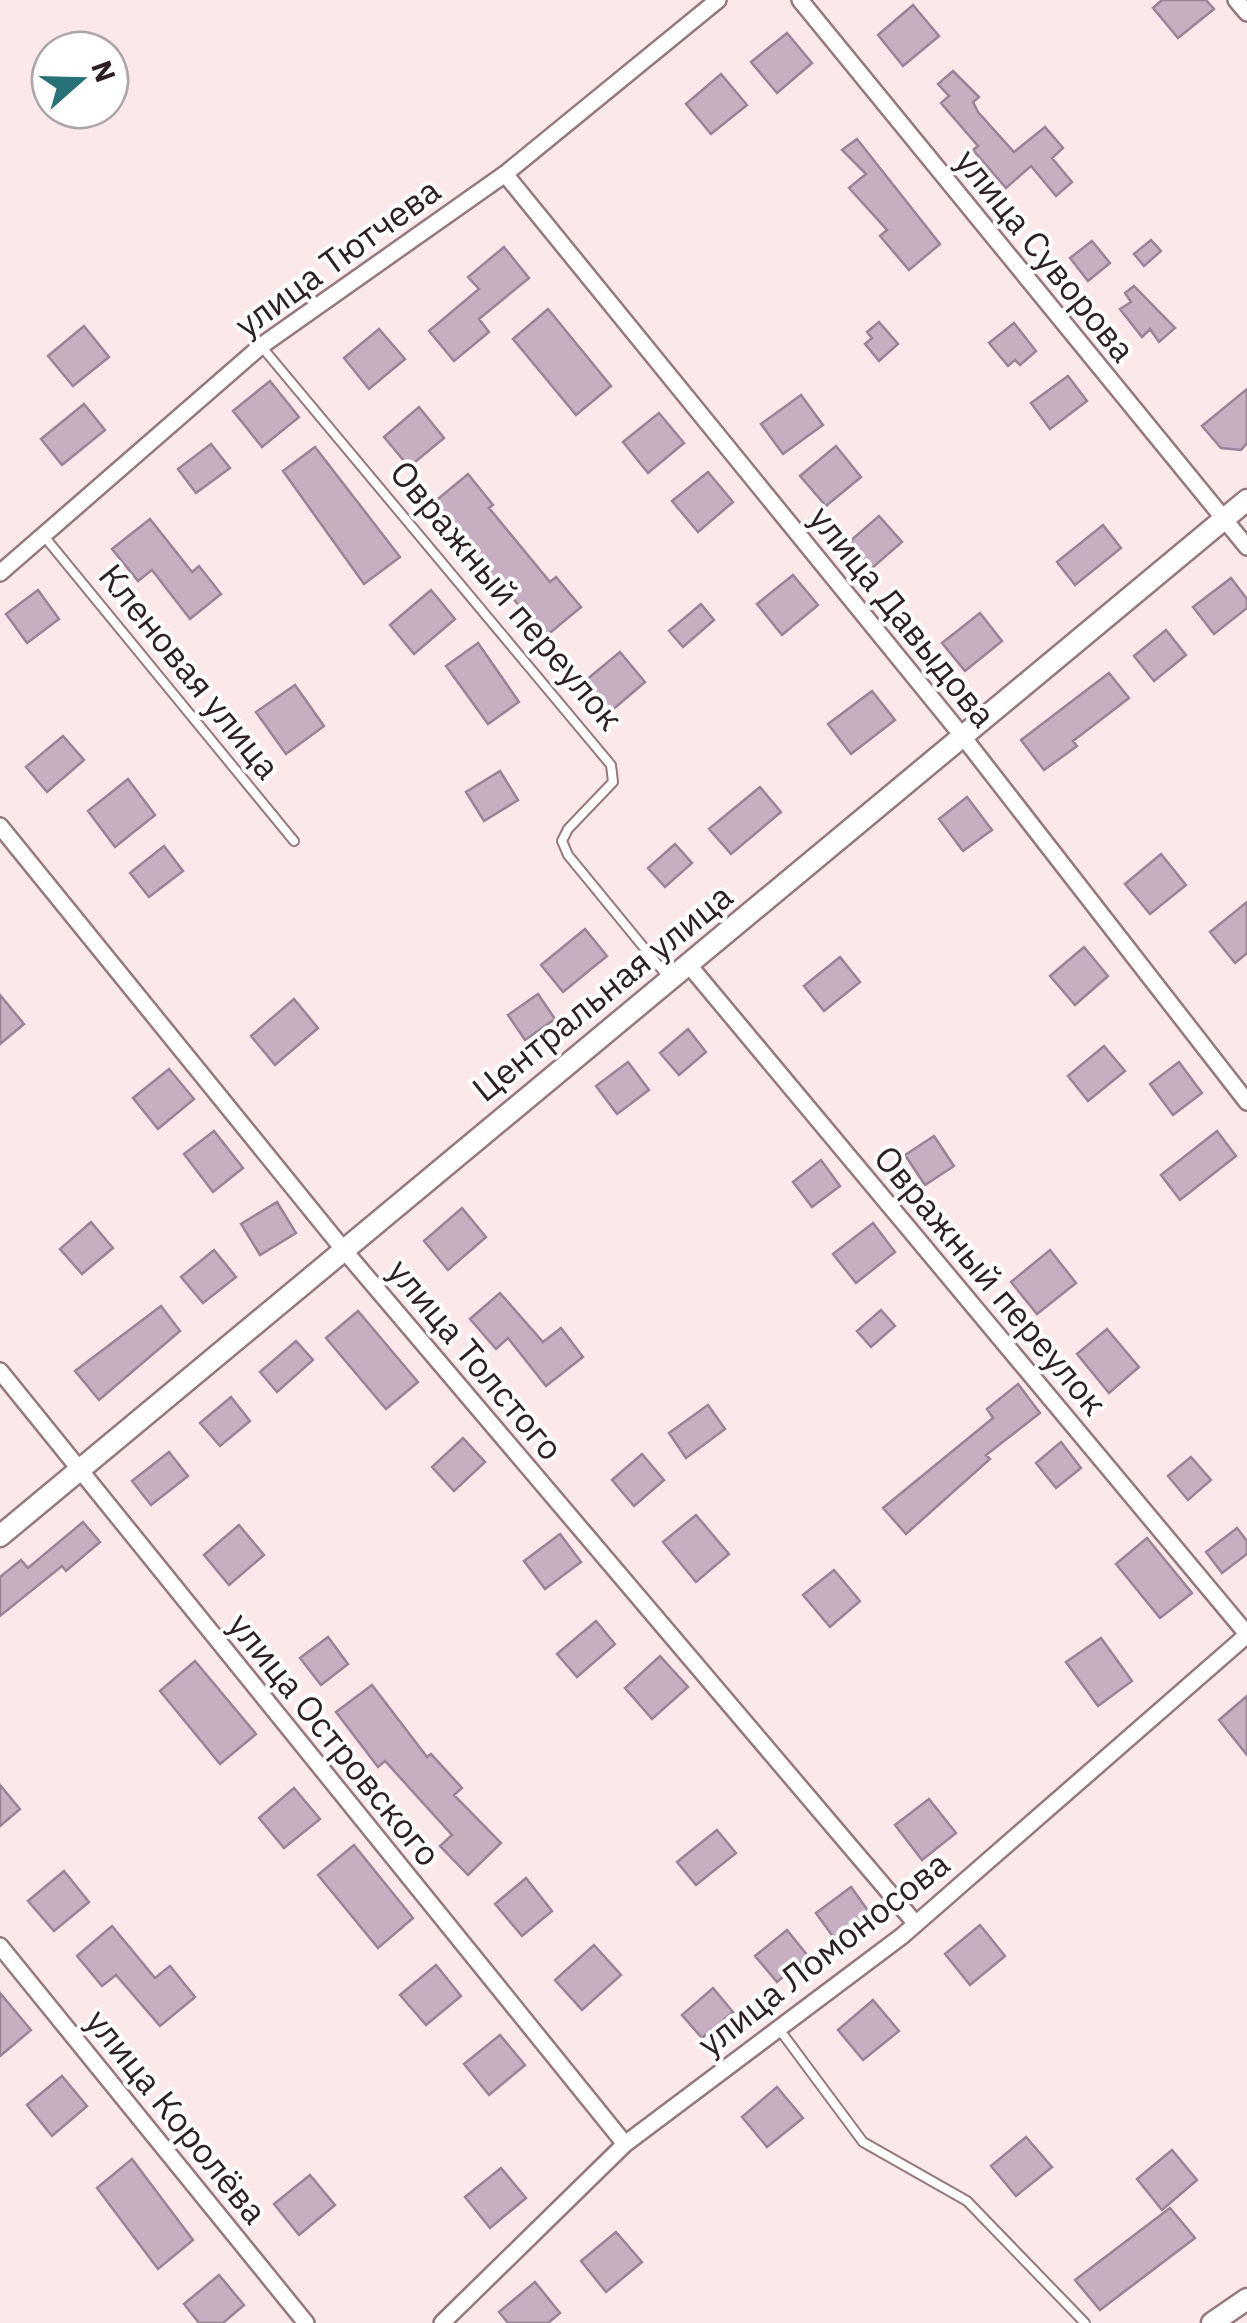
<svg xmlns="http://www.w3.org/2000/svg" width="1247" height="2323" viewBox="0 0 1247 2323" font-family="'IBM Plex Sans',sans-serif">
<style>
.building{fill:#c5afc1;stroke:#998495;stroke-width:2.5}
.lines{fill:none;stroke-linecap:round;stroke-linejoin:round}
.service-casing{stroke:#94787d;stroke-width:12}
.minor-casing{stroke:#94787d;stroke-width:20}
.tertiary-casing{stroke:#94787d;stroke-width:25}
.service{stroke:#fff;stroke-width:8}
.minor{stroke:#fff;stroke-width:15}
.tertiary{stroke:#fff;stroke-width:20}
.labels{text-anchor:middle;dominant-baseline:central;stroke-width:8;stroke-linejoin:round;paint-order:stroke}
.street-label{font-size:35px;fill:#2c2023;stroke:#fff}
</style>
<rect width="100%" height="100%" fill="#fbe8eb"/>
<path class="building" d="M1162,0H1206L1214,9L1178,38L1153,8Z
M913,5L939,36L903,66L878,35Z
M787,33L812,63L777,93L751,62Z
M953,71L979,97L973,102L978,112L1014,152L1045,127L1063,148L1052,158L1072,182L1056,196L1031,166L1006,188L973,150L978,146L941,103L949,96L938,84Z
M721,74L747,105L711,134L686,104Z
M857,139L940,244L909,270L880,236L887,230L849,188L866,174L842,150Z
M1151,240L1161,251L1144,266L1134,254Z
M1092,241L1110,263L1088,281L1070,258Z
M504,247L529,278L479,319L489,332L454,361L429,331L479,289L468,277Z
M1134,286L1175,328L1159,342L1150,329L1142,337L1120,309L1131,302L1125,293Z
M548,309L611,386L576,415L513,339Z
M879,322L898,344L879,361L865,344L872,338L867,332Z
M1014,323L1036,351L1020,365L1015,360L1008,366L989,343Z
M84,326L109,357L73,386L48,356Z
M379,329L405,359L369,389L344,358Z
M1068,376L1087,401L1050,429L1031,403Z
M270,381L299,417L262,447L233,411Z
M1247,389V443L1241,450L1221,448L1202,426Z
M801,395L823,425L783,454L761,424Z
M84,404L105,430L62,465L41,439Z
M419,407L444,438L409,467L384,437Z
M659,413L684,443L648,473L623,442Z
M211,444L230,468L196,493L178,469Z
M836,446L861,477L826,506L800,476Z
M315,447L400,557L364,584L283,471Z
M708,472L733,502L698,532L672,501Z
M468,474L493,505L489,508L550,582L556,577L581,607L545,637L502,585L496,590L432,504Z
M879,516L902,542L872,568L849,542Z
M150,519L192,572L199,566L221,594L190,619L152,570L138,581L112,549Z
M1103,525L1121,548L1075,585L1057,562Z
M793,575L818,605L782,635L757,604Z
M1231,578L1247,599V608L1214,634L1193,607Z
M38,590L59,619L27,643L6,614Z
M431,590L455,619L414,654L390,625Z
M701,604L714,620L683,647L669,631Z
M980,613L1002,641L965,671L942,643Z
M1166,630L1186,655L1154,681L1134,656Z
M478,643L519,702L488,724L446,666Z
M620,652L645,682L610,712L585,681Z
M1109,673L1129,698L1073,741L1077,746L1044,770L1021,740Z
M295,685L324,726L286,754L256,712Z
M872,691L895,720L851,754L828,724Z
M63,736L84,760L47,792L26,767Z
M500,771L518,800L484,821L466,792Z
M128,779L155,815L115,847L88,811Z
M760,787L781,812L731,854L709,829Z
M967,797L992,830L963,851L939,819Z
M675,844L692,863L665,887L648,868Z
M164,846L183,871L149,897L130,873Z
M1161,854L1186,885L1150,914L1125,884Z
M1247,902V953L1235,963L1210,932Z
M585,929L607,956L563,992L541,965Z
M1084,947L1108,976L1075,1005L1050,976Z
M840,957L860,982L824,1011L804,986Z
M538,994L555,1019L525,1040L508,1015Z
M0,995L24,1024L0,1044Z
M294,999L318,1028L275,1065L251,1036Z
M688,1029L706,1052L679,1075L660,1053Z
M1104,1046L1125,1071L1088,1101L1068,1076Z
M628,1062L649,1090L617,1114L596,1086Z
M1179,1062L1202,1093L1173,1115L1150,1084Z
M169,1069L194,1099L158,1129L133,1098Z
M214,1131L243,1168L213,1192L184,1154Z
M1217,1131L1236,1156L1180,1200L1161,1175Z
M934,1136L954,1166L925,1185L905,1155Z
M821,1160L840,1186L812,1207L793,1182Z
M277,1202L296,1233L260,1255L241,1224Z
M462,1208L486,1237L448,1270L424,1241Z
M91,1222L113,1248L82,1274L60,1249Z
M873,1223L895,1252L856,1283L833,1254Z
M214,1250L236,1277L203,1303L181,1277Z
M1050,1250L1076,1283L1037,1314L1011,1282Z
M500,1293L543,1342L561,1328L583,1357L546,1386L508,1338L496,1349L470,1319Z
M161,1306L180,1331L99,1400L75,1371Z
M881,1310L895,1326L871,1347L857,1331Z
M358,1311L418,1382L386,1409L326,1338Z
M1107,1329L1139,1367L1109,1393L1077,1354Z
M296,1341L313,1360L277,1392L260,1372Z
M1018,1384L1040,1413L986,1455L990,1459L906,1534L883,1508L993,1418L987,1409Z
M231,1397L250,1421L220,1446L200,1423Z
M708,1405L725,1429L686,1458L669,1433Z
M463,1438L485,1462L454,1491L432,1467Z
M1061,1442L1081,1468L1056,1488L1036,1463Z
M169,1452L188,1476L151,1505L132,1481Z
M642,1454L664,1480L634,1506L612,1480Z
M1191,1457L1211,1480L1188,1500L1168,1476Z
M696,1515L729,1554L696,1582L663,1542Z
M83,1522L100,1542L66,1571L62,1566L0,1616V1577L21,1560L28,1568Z
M239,1525L264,1555L229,1585L204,1555Z
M1237,1528L1247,1541V1554L1222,1573L1206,1552Z
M560,1534L581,1562L545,1589L524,1561Z
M1147,1538L1192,1593L1160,1618L1116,1564Z
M834,1570L860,1601L830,1627L803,1595Z
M596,1621L615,1644L577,1677L557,1654Z
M328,1637L348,1664L321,1685L300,1658Z
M1101,1638L1132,1681L1098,1706L1066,1662Z
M660,1656L688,1687L652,1719L625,1688Z
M195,1661L256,1734L220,1764L160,1691Z
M372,1685L427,1757L431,1754L462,1788L454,1795L501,1843L468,1875L440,1846L452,1835L385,1761L378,1767L336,1712Z
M1247,1696V1755L1219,1720Z
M0,1785L20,1809L0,1826Z
M294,1788L320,1819L284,1848L259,1818Z
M929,1799L956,1833L922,1860L895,1825Z
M717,1830L736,1853L696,1885L677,1862Z
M354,1845L413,1918L378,1948L318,1875Z
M64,1871L89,1902L54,1931L28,1901Z
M526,1878L552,1911L522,1936L495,1904Z
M851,1887L869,1912L834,1938L816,1913Z
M980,1925L1005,1956L970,1985L945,1954Z
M112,1926L155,1978L170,1966L195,1997L160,2026L116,1975L102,1986L77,1956Z
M787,1930L808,1956L777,1982L755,1956Z
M594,1945L621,1975L582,2010L555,1980Z
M436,1965L461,1996L426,2025L400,1995Z
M713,1988L733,2012L702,2038L682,2015Z
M0,1993L31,2030L0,2056Z
M873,2000L899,2031L863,2060L838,2030Z
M500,2035L525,2065L489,2095L464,2064Z
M62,2076L87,2106L52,2136L27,2105Z
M777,2087L803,2118L767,2147L742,2117Z
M1026,2137L1052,2167L1016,2196L991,2166Z
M1172,2150L1197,2180L1162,2210L1137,2179Z
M132,2159L193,2240L158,2269L97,2188Z
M501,2168L526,2198L490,2228L465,2197Z
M310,2175L335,2205L299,2235L274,2204Z
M1170,2208L1195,2238L1100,2310L1075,2280Z
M616,2232L642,2262L606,2292L581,2261Z
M219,2275L244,2305L223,2323H199L184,2304Z
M535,2282L560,2313L548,2323H508L499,2312Z"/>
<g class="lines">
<defs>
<path id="service" d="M261,346L611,765L613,782L568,829L562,841L568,855L668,977
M43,535L294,841
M779,2029L863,2142L967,2201L1085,2323"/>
<path id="minor" d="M800,0L1247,547
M1236,0L1247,13
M505,174L964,738L1247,1102
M0,573L261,346L505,174L718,0
M0,826L343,1249L916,1924
M688,964L1247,1634
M0,1371L625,2144
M0,1946L306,2323
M442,2323L625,2144L902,1936L1247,1635"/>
<path id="tertiary" d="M0,1536L1247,500
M1212,2323L1247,2299"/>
</defs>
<use href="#service" class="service-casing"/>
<use href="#minor" class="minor-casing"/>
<use href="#tertiary" class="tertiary-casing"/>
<use href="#service" class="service"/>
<use href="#minor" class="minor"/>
<use href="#tertiary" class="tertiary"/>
</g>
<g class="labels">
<g class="street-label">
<text transform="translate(1046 255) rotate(51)">улица Суворова</text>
<text transform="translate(337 257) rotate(-36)">улица Тютчева</text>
<text transform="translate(507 595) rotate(50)">Овражный переулок</text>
<text transform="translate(903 616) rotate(51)">улица Давыдова</text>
<text transform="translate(190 671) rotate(51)">Кленовая улица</text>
<text transform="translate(602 992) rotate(-39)">Центральная улица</text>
<text transform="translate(991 1280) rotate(50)">Овражный переулок</text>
<text transform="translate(476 1359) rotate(50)">улица Толстого</text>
<text transform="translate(335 1739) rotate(51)">улица Островского</text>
<text transform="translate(823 1953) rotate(-38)">улица Ломоносова</text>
<text transform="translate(177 2116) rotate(51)">улица Королёва</text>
</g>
</g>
<g transform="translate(80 80) rotate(70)"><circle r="48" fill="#ffffff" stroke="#aba6a7" stroke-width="2.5"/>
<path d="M0-8L18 38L0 25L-18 38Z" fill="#277177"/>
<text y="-15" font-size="28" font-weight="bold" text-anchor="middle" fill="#2c2023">N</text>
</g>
</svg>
